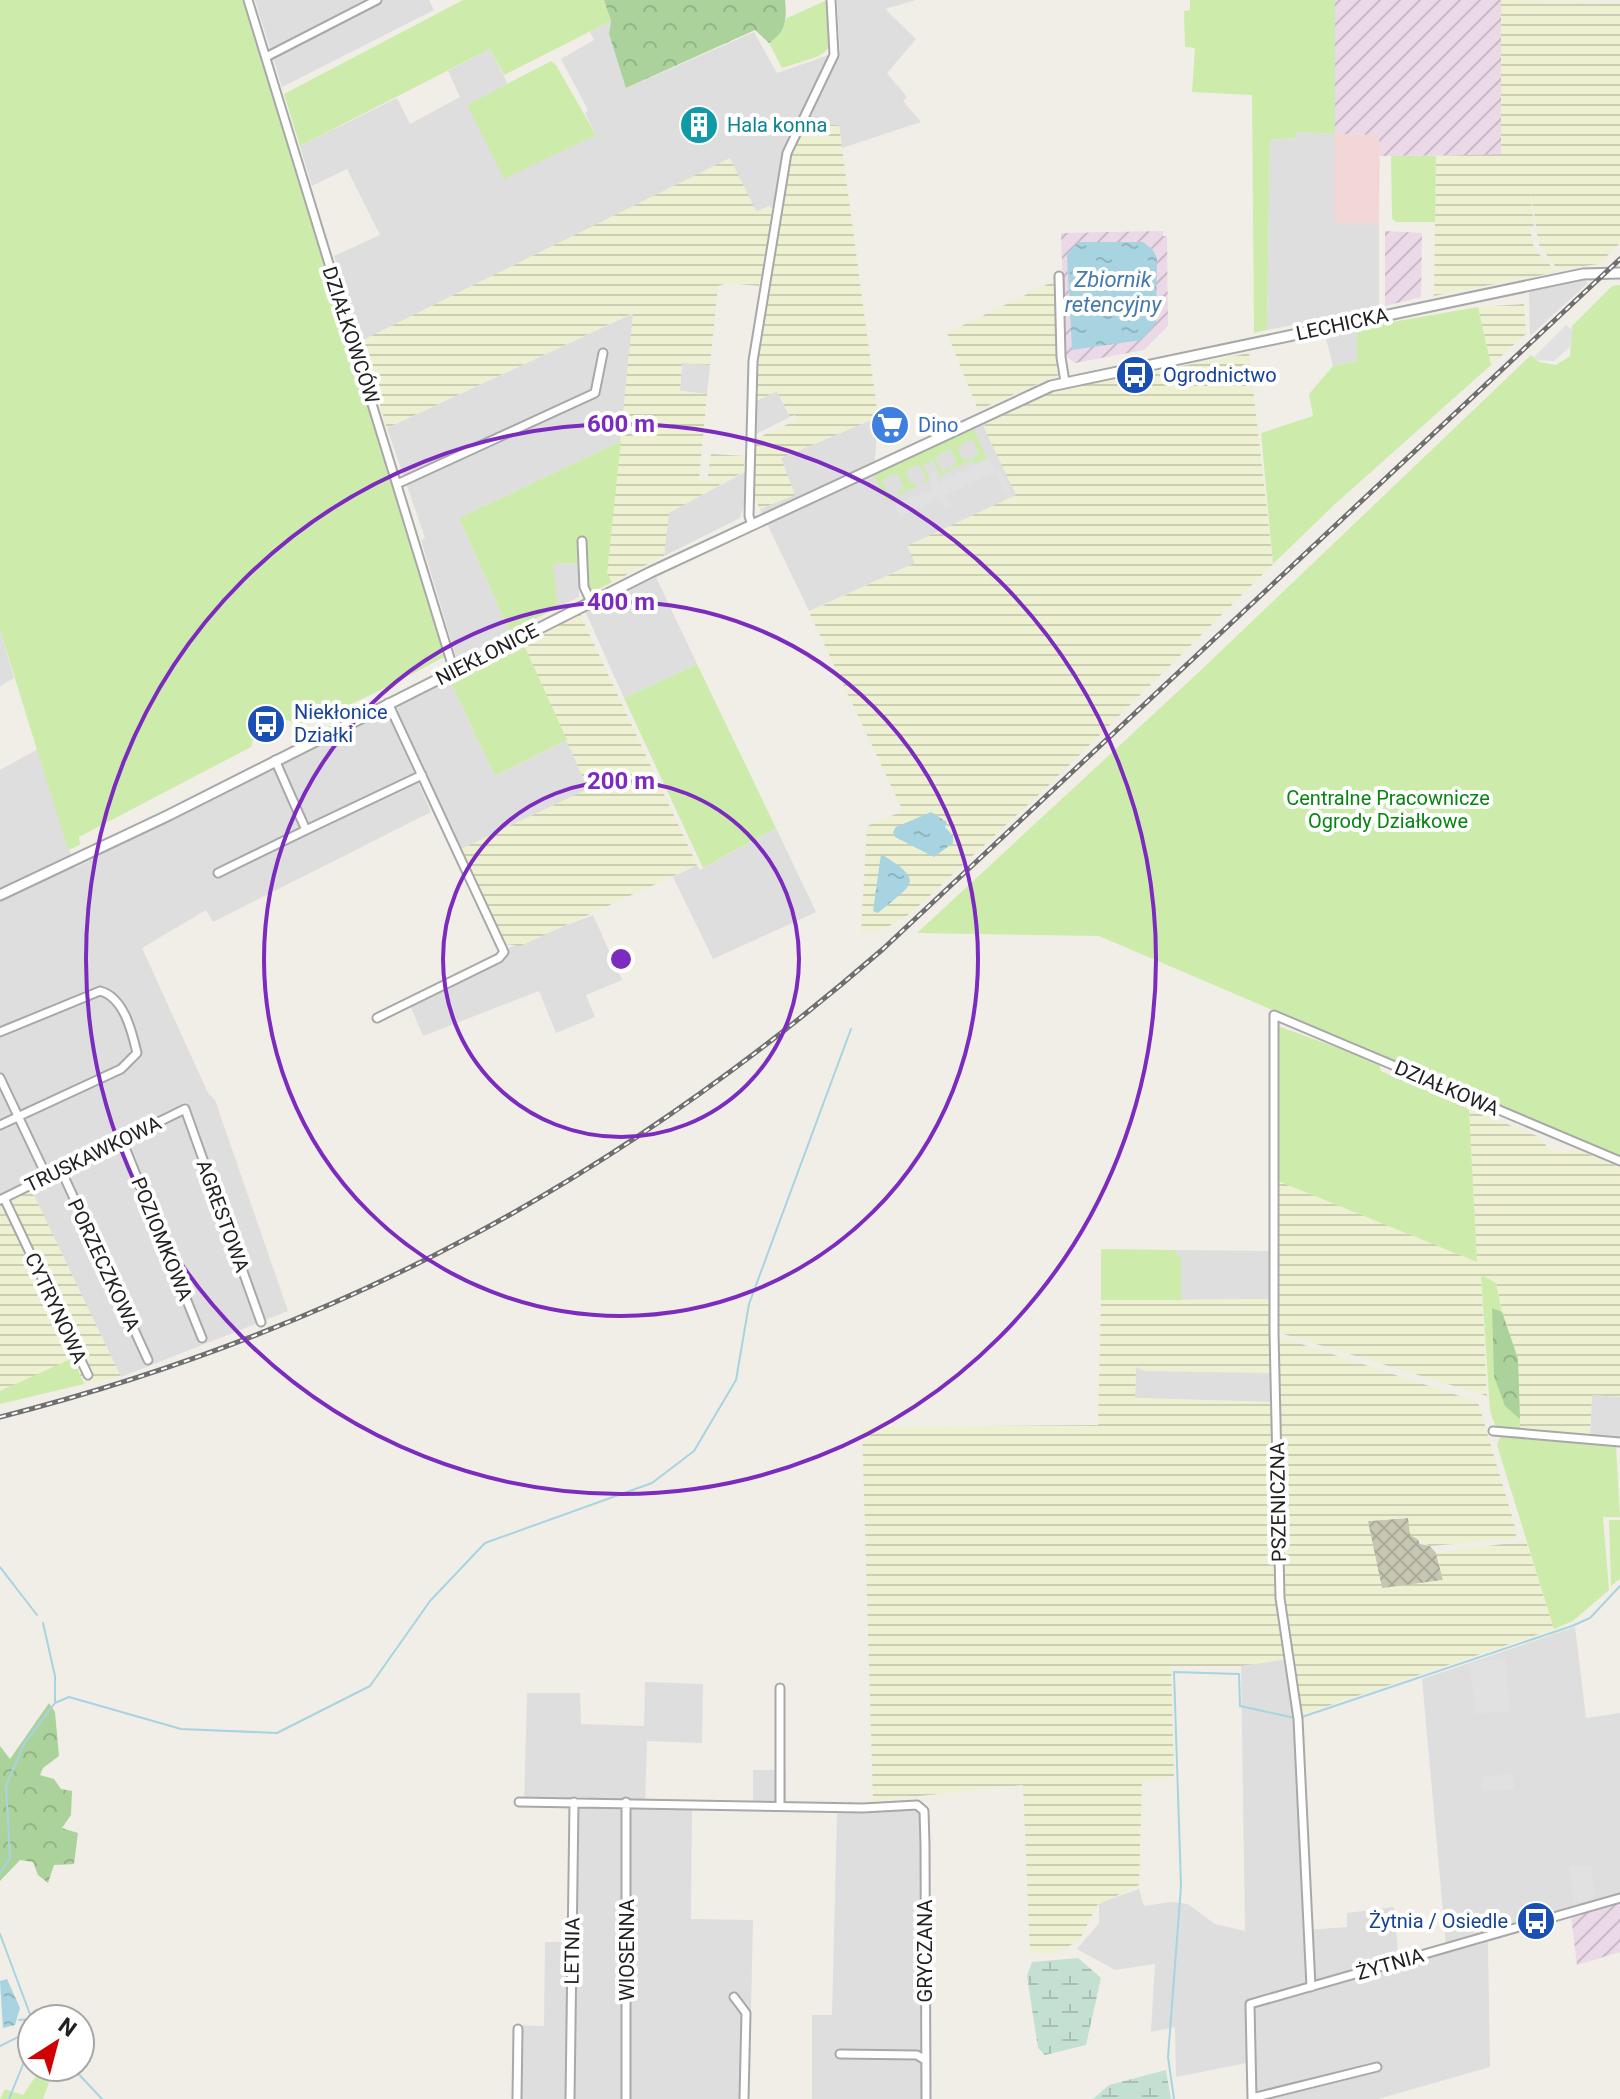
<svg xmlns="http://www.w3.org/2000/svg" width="1620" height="2099" viewBox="0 0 1620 2099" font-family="Roboto,sans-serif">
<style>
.residential{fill:#dfdede}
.commercial{fill:#f2d7d6}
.industrial{fill:url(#industrial-furrows)}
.construction{fill:url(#construction-cross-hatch)}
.farmland{fill:url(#farmland-rules)}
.grass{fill:#cdecac}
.forest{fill:url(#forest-crowns)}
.wetland{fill:url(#wetland-marsh)}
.parking{fill:#e1e1e1}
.water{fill:url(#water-ripples)}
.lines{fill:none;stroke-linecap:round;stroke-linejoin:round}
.stream{stroke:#a7d4e0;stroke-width:2}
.minor-casing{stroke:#a8a8a8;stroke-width:11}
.tertiary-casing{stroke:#a8a8a8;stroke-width:13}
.minor{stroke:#fff;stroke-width:7}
.tertiary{stroke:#fff;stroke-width:9}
.rail-casing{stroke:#6f6f6f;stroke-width:5}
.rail{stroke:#fff;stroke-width:2;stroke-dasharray:6;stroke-linecap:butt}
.ring{fill:none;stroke:#7b2cbf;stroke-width:4}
.labels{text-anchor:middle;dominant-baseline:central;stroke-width:8;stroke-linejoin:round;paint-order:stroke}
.culture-label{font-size:20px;fill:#0d838f;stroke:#fff;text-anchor:start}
.street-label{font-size:20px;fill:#212121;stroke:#fff}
.transit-label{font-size:20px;fill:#164399;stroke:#fff;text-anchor:start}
.shop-label{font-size:20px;fill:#366cbe;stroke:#fff;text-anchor:start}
.park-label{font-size:20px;fill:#088511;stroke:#fff}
.water-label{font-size:22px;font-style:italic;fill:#467aad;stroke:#fff}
.centre{fill:#7b2cbf;stroke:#fff;stroke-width:4}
.ring-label{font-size:24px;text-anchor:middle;font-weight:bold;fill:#7b2cbf;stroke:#fff;stroke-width:8;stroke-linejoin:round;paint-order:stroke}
</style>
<defs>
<pattern id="industrial-furrows" width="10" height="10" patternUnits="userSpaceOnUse" patternTransform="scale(2)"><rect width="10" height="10" fill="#ebd9e8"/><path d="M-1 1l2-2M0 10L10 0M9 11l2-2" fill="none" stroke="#c9bac7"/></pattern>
<pattern id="construction-cross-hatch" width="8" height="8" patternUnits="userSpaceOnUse" patternTransform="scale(2)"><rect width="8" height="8" fill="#c6c6b2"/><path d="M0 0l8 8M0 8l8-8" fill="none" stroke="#aa9"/></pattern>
<pattern id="farmland-rules" width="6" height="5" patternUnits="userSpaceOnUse" patternTransform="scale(2)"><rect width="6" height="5" fill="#eef0d2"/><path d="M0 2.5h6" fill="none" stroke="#ccceb4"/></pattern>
<pattern id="forest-crowns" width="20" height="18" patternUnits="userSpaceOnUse" patternTransform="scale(2)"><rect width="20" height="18" fill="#acd29b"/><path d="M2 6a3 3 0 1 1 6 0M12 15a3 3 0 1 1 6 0" fill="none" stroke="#94b485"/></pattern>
<pattern id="wetland-marsh" width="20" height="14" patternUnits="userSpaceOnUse" patternTransform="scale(2)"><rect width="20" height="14" fill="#c4e0d2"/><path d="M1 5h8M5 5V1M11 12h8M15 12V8" fill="none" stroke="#a8c0b4"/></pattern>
<pattern id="water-ripples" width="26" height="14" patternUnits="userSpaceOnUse" patternTransform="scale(2)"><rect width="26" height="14" fill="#a7d4e0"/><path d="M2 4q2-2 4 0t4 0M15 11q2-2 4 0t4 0" fill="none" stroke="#8fb6c0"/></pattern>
</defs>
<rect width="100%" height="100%" fill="#f1eee7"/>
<path class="residential" d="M255,0H429L434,10L282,87Z
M837,0H916L885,9L916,39L887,73L907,97L903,101L921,122L842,148L839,125L782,205L756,212L729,159L361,341L334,256L380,235L347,169L312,186L300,146L397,98L410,124L460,97L448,71L490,49L508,84L467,105L596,135L585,113L588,110L561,59L594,40L590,32L611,21L609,34L627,88L754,32L777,73L840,51Z
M1296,132L1335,134V222L1379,223V307L1267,330L1270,140L1296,138Z
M1583,279L1588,283L1530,336L1529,292Z
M634,313L621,441L459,518L510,632L457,660L421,540L425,538L387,428Z
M1357,328V361L1333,366L1325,335Z
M682,362L710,365L707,394L680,391Z
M777,391L790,417L756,434L754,402Z
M878,417L874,472L985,420L988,426L985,428L1017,495L908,546L915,563L809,611L760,509L794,495L781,458Z
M747,471V494L740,518L664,556L668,513Z
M579,563V597L558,607L552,564Z
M656,577L697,664L624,698L585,611Z
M0,630L14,678L0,686Z
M449,679L495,776L567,740L589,789L459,850L393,707Z
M387,711L431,812L213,922L206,910L142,948L208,1093L215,1100L288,1311L121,1377L31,1190L0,1203V770L38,749L75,868Z
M776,828L816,912L713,959L673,877L697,865L700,870Z
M593,915L622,980L586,995L595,1017L556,1033L539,991L423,1036L407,998L513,946Z
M1176,1250L1271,1251V1299L1181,1300V1256L1177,1255Z
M1136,1367L1272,1371V1402L1135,1398Z
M1592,1395L1620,1397V1440L1590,1438Z
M1575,1627L1586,1718L1620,1713V1895L1446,1945L1422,1679Z
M1286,1659L1295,1715L1306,1930L1347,1927V1913L1394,1907L1399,1964L1488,1942L1490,2067L1378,2099H1256L1255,2066L1246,2063L1176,2077L1175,2027L1151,2032L1155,1964L1115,1970L1077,1949L1099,1923V1903L1139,1889L1144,1906L1171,1902L1188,1904L1215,1924L1245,1931L1241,1666Z
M645,1682L703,1684L702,1743L647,1741L645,1805L692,1807L691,1919L753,1920L749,2099H514L515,2025L544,2026L545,1942H569L571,1805H524L527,1693H580L581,1724L644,1726Z
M753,1770H786V1803L753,1802Z
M911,1809L921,1814L922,2099H812V2015H832L837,1813Z"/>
<path class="commercial" d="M1335,134L1380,135L1379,223H1335Z"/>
<path class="industrial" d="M1335,0H1501V155L1380,156L1379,135L1335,134Z
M1163,231V236H1167L1168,326L1144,350L1075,363L1065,356L1061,233Z
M1385,231L1422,233L1421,297L1385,306Z
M1620,1902V1952L1577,1965L1571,1916Z"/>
<path class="construction" d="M1408,1518L1420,1544L1430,1546L1436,1553L1443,1580L1382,1589L1367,1521Z"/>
<path class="farmland" d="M1501,0L1620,3V243L1599,264L1562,269L1556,267L1539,245L1530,189L1534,227L1530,228L1534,249L1557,272L1434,296L1436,156L1501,154Z
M803,124L839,125L878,417L781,458L795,495L760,509L753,495L755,439L797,420L795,415L790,417L777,391L754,402L756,359L790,154Z
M730,158L756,211L770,206L772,221L759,286L728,283L718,286L710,365L682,363L680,391L707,394L699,480L707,481L711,454L745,456L743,472L669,513L664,556L612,582L607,574L633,313L387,428L361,341Z
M1056,280L1059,375L978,410L947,333Z
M1524,304L1526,334L1491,365L1478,307Z
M1249,353L1273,564L1049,785L911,913L882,930L861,932L867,826L903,811L809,612L915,563L907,546L1016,495L984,428L986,423L1057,390Z
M580,614L697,865L520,946L506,944L459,850L588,789L523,643Z
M1469,1109L1540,1137L1547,1147L1558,1153L1578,1150L1620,1167V1397L1592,1395L1590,1434L1520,1428L1518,1359L1502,1312L1496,1283L1481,1276L1487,1396L1277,1332L1278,1181L1477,1261Z
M31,1189L121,1377L84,1384L73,1359L0,1391V1203Z
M1271,1299L1272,1371L1268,1373L1145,1371L1136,1367L1135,1398L1272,1402L1286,1659L1241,1666H1171L1174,1777L1142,1781L1139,1885L1097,1905L1079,1941L1052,1954L1030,1952L1023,1785L873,1801L862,1427L1098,1425L1101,1300Z
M1280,1337L1478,1402L1517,1533L1514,1539L1430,1546L1410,1535L1408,1518L1368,1521L1382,1588L1443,1580L1436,1553L1526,1541L1554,1629L1301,1715L1283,1601L1276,1339Z"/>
<path class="grass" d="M0,0H244L446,656C401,680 356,704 308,722C294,727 280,713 266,720C255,725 254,736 251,747L79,837L80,845L68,850L0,630Z
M463,0H604L611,21L504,75L490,49L300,146L284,94Z
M827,0C832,58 837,51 782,68L769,43L777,37L787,18Z
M1190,0H1335V134L1297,132L1296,138L1270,140L1267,330L1254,333L1252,95L1192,92L1195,48L1185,47L1184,11L1190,10Z
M551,61L556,65L596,135L504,179L467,105Z
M1391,156H1436L1435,222H1396L1392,219Z
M1620,285V1158L1099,936L917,933L1200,671L1531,355L1539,362L1556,365L1570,356L1572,326L1612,286Z
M1478,307L1491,365L1334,505L1273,564L1261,433L1313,416L1309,394L1333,366L1357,361V328Z
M972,426L987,458L974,464L972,458L979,454L972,439L957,447L963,460L969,457L971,461L953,469L952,465L957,463L950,449L935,457L942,472L950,467L951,470L940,476L933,460L923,465L931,480L920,485L927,479L919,464L905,471L911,484L915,482L917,486L899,495L897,492L904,488L897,473L882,480L889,495L897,496L886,501L873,473Z
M621,441L607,574L612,582L589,594L579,552V563L553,564L558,607L510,632L459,518Z
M523,643L567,740L495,776L449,679Z
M697,664L776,828L703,868L624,698Z
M1278,1026L1379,1063L1381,1071L1469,1109L1477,1262L1278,1181Z
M1101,1249L1176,1250L1177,1255H1181V1300H1101Z
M1481,1275L1496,1283L1502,1312L1518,1359L1520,1428L1504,1430L1495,1425L1490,1411Z
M73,1358L84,1384L0,1404V1391Z
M1500,1437L1616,1446L1620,1517H1603L1609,1590L1573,1621L1554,1629L1497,1445Z
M1609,1520H1620V1579L1611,1586Z
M42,2067L54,2069L43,2099H0L5,2089L23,2095Z"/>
<path class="forest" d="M604,0H785C787,19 786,32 769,43L755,30L626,88L609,34L611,21Z
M1492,1308L1502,1312L1518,1359L1520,1419L1505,1406L1494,1376Z
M49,1703L55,1712L59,1756L43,1768L40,1775L54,1779L61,1789L72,1791L71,1815L62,1828L78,1833L74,1864L54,1865L48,1883L38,1875L33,1862L20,1860L0,1881V1746L10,1759Z"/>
<path class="wetland" d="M1078,1958L1101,1978L1086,2045L1045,2055L1038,2048L1027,1976L1032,1962Z
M1166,2070L1171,2099H1093L1109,2085Z"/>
<path class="parking" d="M1566,325L1572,330L1571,346L1554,361L1537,360L1534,357Z
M989,458L995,471L1000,470L1012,496L1008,498L995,472L944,496L953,505L945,509L937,496V499L900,517L894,504L933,489L928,474L937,470L938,483Z
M1505,1659L1510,1711L1475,1714L1470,1662Z
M1513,1774L1514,1789L1483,1791L1481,1777Z
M1592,1865L1594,1899L1574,1903L1569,1867Z"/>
<path class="water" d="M1078,242H1143L1152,249L1157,258L1156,323L1142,340L1072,350L1067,255Z
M931,812L947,822L945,827L953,836V843L934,857L895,837L893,832L896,827Z
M881,854C927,882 912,884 878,913L873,911Z
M7,1979L20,2008L15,2025L3,2028L0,1981Z"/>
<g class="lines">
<path class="stream" d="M0,1567L37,1615
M55,1703L69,1697L181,1729L277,1733L370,1686L430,1601L485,1543L652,1483L694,1451L736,1380L749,1304L851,1029
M1302,1717L1572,1626L1590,1618L1620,1586
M0,1873L10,1858L6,1786L24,1744L55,1703V1676L43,1623
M0,1934L31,2017
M19,2020L32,2019
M0,2046L32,2030
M72,2067L102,2099
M9,2099L32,2042
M1174,2099L1168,2057L1181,1886L1174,1672L1239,1674L1240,1706L1295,1718"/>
<defs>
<path id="minor" d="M248,0L454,671
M266,57L377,0
M1059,276L1061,357L1065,382
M397,484L595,393L603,353
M752,525L749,516L753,361L787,153L834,55L831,0
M582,541L584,587L591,602
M306,830L422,775
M218,873L306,830L275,760
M377,1018L499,958L504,952L388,703
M0,1032L100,991C124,997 132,1032 137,1053L121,1069L0,1125
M0,1078L47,1177
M122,1140L202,1338
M61,1170L148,1360
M4,1198L88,1375
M0,1200L185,1109L261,1322
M1493,1431L1620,1442
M519,1802L863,1808L917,1805L924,1811L925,1844L926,2099
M780,1806V1688
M1311,1987L1298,1719L1280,1598L1274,1333V1015L1620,1161
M734,1997L746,2013L744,2099
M840,2054L917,2055L925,2060
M1252,2098L1377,2067
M517,2099L518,2029
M570,2099L574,1802
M626,2099V1802
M1252,2099L1250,2004L1620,1898"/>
<path id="tertiary" d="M0,895L169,815L651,572L1051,386L1583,274L1620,273"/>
</defs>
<use href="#minor" class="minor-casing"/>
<use href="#tertiary" class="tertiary-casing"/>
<use href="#minor" class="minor"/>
<use href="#tertiary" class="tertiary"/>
<defs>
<path id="rail" d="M0,1417C341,1330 618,1179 883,949L1620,259"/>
</defs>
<use href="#rail" class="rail-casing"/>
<use href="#rail" class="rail"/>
</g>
<g class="ring">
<circle cx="621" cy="959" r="178"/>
<circle cx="621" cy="959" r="357"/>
<circle cx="621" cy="959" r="535"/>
</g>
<defs>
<symbol id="building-disc" viewBox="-11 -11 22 22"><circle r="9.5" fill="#0f9aa8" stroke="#fff"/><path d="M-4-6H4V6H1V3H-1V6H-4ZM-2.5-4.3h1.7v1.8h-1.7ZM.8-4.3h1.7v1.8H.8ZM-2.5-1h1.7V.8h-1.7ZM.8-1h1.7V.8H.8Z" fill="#fff"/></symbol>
<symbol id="bus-disc" viewBox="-11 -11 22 22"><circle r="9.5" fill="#1a4fb4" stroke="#fff"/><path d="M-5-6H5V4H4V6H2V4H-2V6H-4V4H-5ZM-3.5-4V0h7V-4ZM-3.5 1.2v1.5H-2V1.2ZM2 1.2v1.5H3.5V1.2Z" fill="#fff"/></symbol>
<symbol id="supermarket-disc" viewBox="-11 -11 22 22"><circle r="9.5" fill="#3f7fe0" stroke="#fff"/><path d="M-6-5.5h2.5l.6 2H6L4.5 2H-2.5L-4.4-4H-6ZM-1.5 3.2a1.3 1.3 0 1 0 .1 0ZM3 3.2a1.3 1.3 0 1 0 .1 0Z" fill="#fff"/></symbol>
</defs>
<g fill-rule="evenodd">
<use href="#building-disc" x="677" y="103" width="44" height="44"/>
<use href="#bus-disc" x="1113" y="353" width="44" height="44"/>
<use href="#supermarket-disc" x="868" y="403" width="44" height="44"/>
<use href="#bus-disc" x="244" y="702" width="44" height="44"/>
<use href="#bus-disc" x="1514" y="1899" width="44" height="44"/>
</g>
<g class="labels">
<g class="culture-label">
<text x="727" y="125">Hala konna</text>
</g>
<g class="street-label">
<text transform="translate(1342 324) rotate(-12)">LECHICKA</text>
<text transform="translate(351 335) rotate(72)">DZIAŁKOWCÓW</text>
<text transform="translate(487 654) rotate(-27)">NIEKŁONICE</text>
<text transform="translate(1447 1088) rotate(23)">DZIAŁKOWA</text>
<text transform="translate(93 1154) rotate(-26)">TRUSKAWKOWA</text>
<text transform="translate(223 1216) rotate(70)">AGRESTOWA</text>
<text transform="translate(162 1239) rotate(68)">POZIOMKOWA</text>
<text transform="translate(104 1265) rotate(65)">PORZECZKOWA</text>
<text transform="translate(56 1308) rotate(65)">CYTRYNOWA</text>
<text transform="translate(1278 1502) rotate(-91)">PSZENICZNA</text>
<text transform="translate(627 1950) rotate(-90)">WIOSENNA</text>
<text transform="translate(572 1951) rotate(-89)">LETNIA</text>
<text transform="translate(925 1951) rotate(-90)">GRYCZANA</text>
<text transform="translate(1390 1964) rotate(-16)">ŻYTNIA</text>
</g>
<g class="transit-label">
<text x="1163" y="375">Ogrodnictwo</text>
<text x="294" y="712">Niekłonice<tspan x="294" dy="23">Działki</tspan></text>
<text x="1508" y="1921" text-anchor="end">Żytnia / Osiedle</text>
</g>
<g class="shop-label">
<text x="918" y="425">Dino</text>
</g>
<g class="park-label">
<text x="1388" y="798">Centralne Pracownicze<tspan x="1388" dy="23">Ogrody Działkowe</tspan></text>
</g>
<g class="water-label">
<text x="1113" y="279">Zbiornik<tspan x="1113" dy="25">retencyjny</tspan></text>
</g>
</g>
<circle cx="621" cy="959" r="12" class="centre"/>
<g class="ring-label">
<text x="621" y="432">600 m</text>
<text x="621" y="610">400 m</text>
<text x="621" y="789">200 m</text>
</g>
<g transform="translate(56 2043) rotate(36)"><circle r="38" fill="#ffffff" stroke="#a6a6a6" stroke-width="2"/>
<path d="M0-6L14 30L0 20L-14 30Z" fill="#d10003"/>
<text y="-12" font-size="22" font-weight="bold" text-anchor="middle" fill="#212121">N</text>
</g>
</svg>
